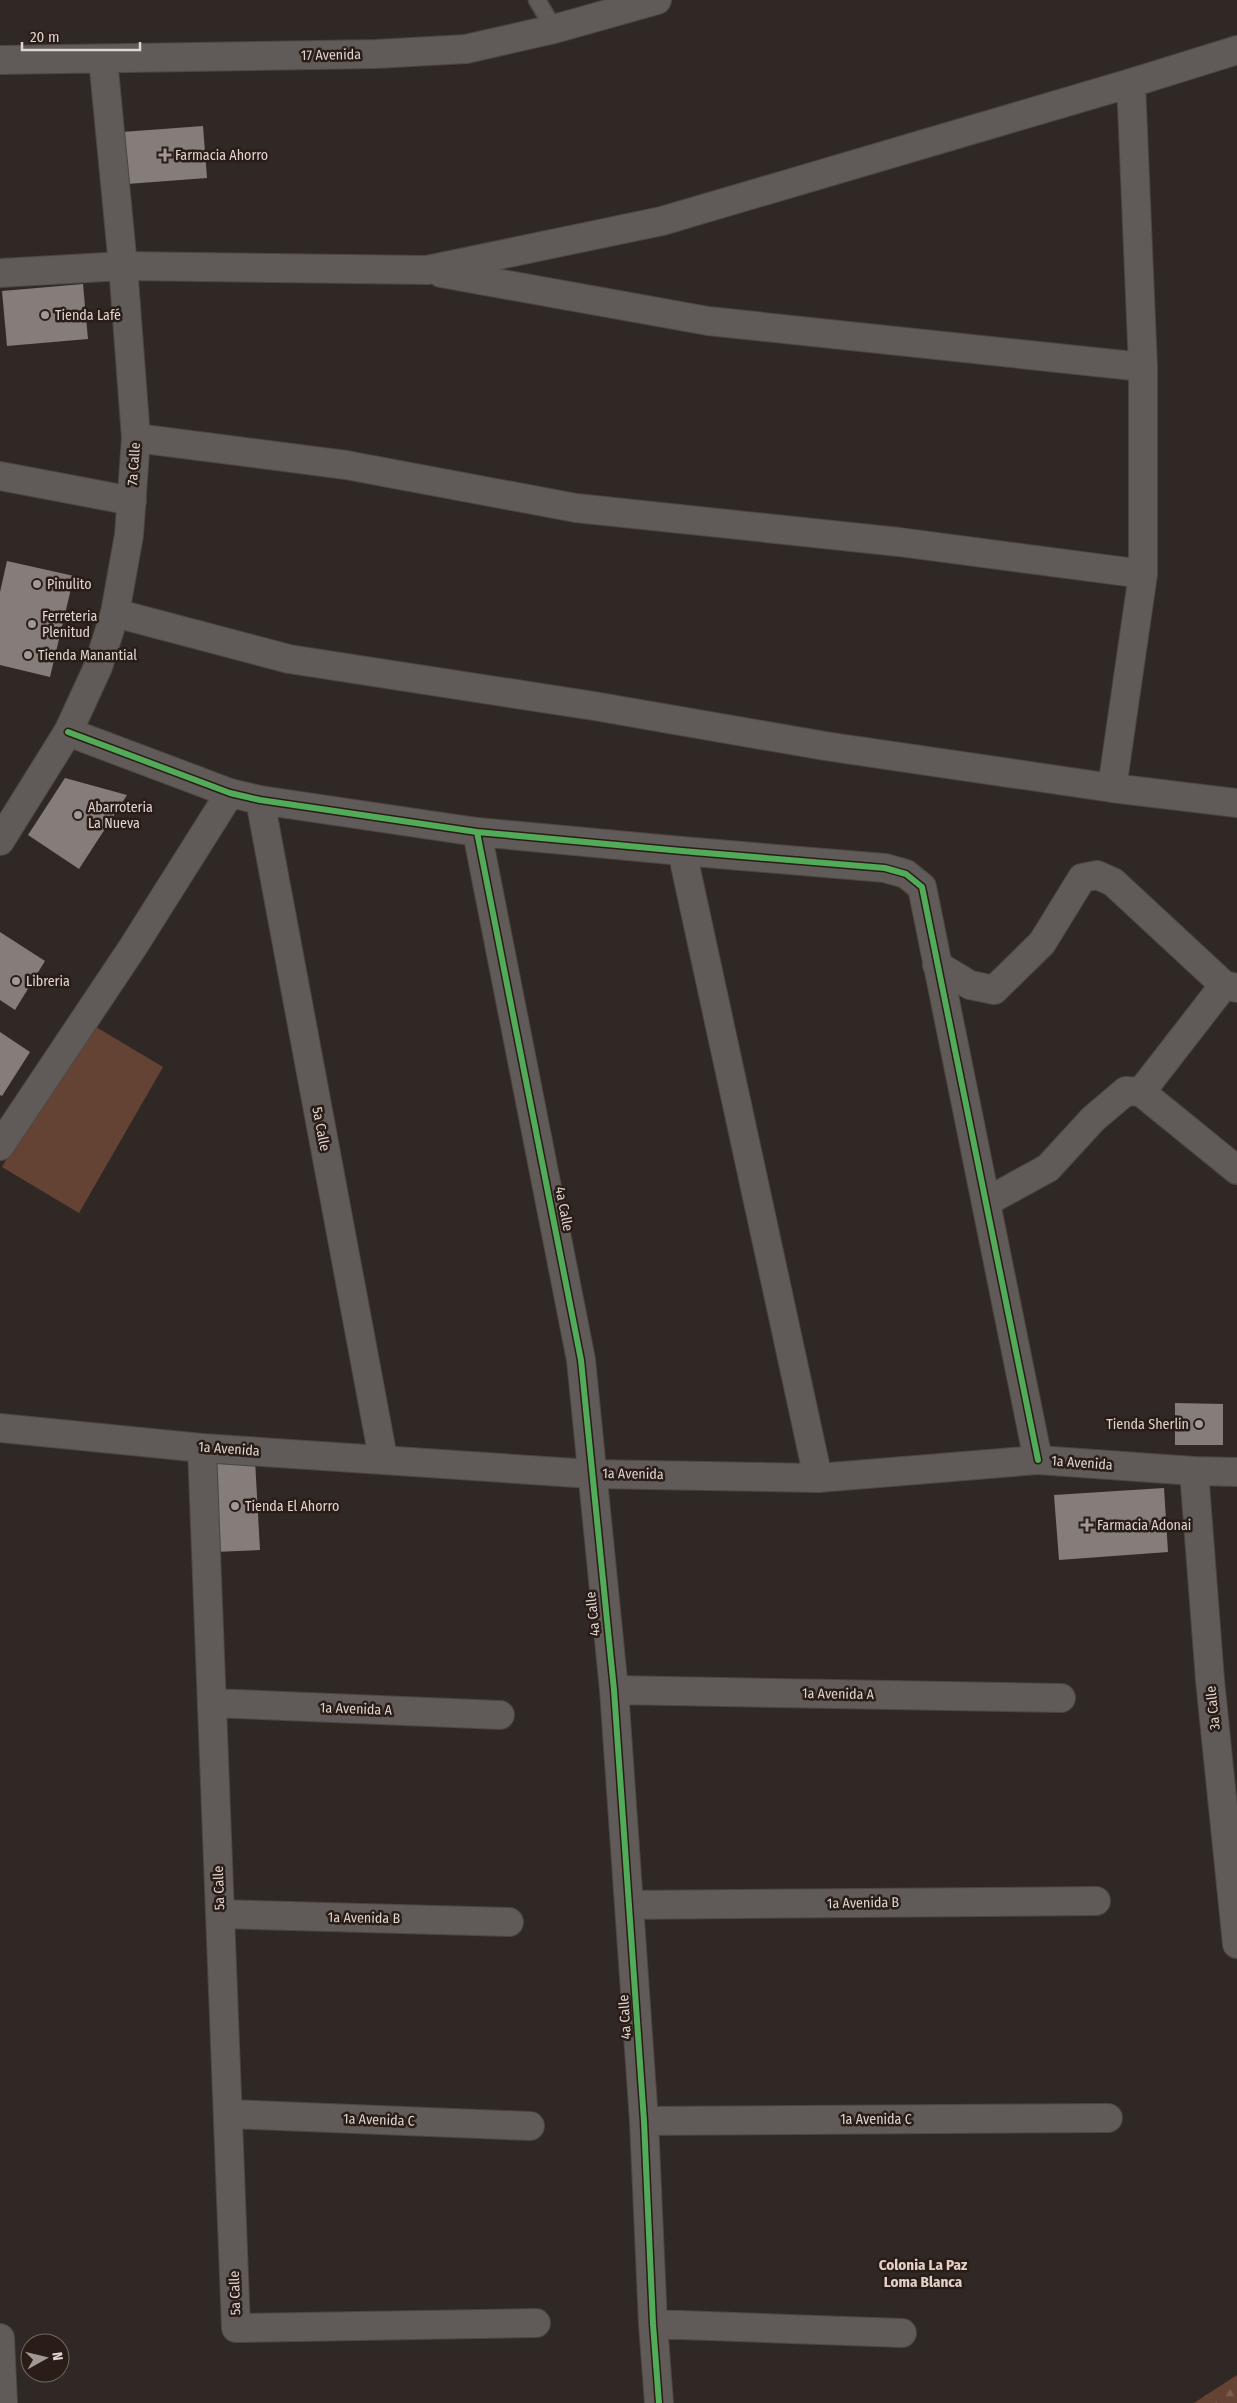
<svg xmlns="http://www.w3.org/2000/svg" width="1237" height="2403" viewBox="0 0 1237 2403" font-family="'Fira Sans Condensed',sans-serif">
<style>
.grass{fill:#654334}
.forest{fill:url(#forest-firs)}
.building{fill:#847d7a}
.lines{fill:none;stroke-linecap:round;stroke-linejoin:round}
.service-casing{stroke:#4c4541;stroke-width:19}
.minor-casing{stroke:#4c4541;stroke-width:30}
.tertiary-casing{stroke:#4c4541;stroke-width:30}
.service{stroke:#605a58;stroke-width:16}
.minor{stroke:#605a58;stroke-width:28}
.tertiary{stroke:#605a58;stroke-width:28}
.cycleway-casing{stroke:#2a1d17;stroke-width:9}
.cycleway{stroke:#51ab58;stroke-width:6}
.poi-dot{fill:#a29895;stroke:#2a1d17;stroke-width:2}
.labels{text-anchor:middle;dominant-baseline:central;stroke-width:5;stroke-linejoin:round;paint-order:stroke}
.street-label{font-size:14px;fill:#dfd5d1;stroke:#2a1d17}
.poi-label{font-size:14px;fill:#dfd5d1;stroke:#2a1d17;text-anchor:start}
.neighbourhood-label{font-size:15px;font-weight:bold;fill:#e3d0c8;stroke:#2a1d17}
</style>
<defs>
<pattern id="forest-firs" width="22" height="20" patternUnits="userSpaceOnUse" patternTransform="scale(1.25)"><rect width="22" height="20" fill="#654334"/><path d="M5 1l3.5 6h-7zM16 11l3.5 6h-7z" fill="#7b5d50"/></pattern>
</defs>
<rect width="100%" height="100%" fill="#302825"/>
<path class="grass" d="M86,1021L163,1067L79,1213L2,1167Z"/>
<path class="forest" d="M1237,2375V2403H1194Z"/>
<path class="building" d="M203,126L207,178L127,184L122,132Z
M83,284L88,339L7,346L2,291Z
M7,561L74,576L50,677L0,665V592Z
M65,778L127,795L79,869L28,835Z
M0,932L45,961L15,1010L0,1000Z
M0,1032L30,1052L2,1096L0,1095Z
M1175,1403L1223,1404V1445H1175Z
M255,1460L260,1550L215,1552L211,1461Z
M1164,1488L1168,1552L1059,1560L1054,1495Z"/>
<g class="lines">
<defs>
<path id="service" d="M537,0L554,29"/>
<path id="minor" d="M0,273L123,266L427,270L662,221L1131,83L1237,50
M441,273L708,321L1143,367
M136,438L346,465L576,508L899,542L1143,574
M0,476L132,501
M115,613L289,659L594,706L825,746L1112,788L1237,803
M68,732L230,793L260,800L477,832L682,851L885,868L906,874L922,887L1038,1460
M1112,788L1143,574V367L1131,83
M260,800L383,1458
M477,832L581,1360L614,1690L644,2121L653,2324L659,2403
M682,851L818,1478
M937,965L970,985L994,990L1042,943L1082,878L1097,875L1113,882L1224,985
M1141,1092L1224,985L1237,988
M0,1146L133,947L230,793
M986,1202L1048,1168L1093,1119L1126,1091L1141,1092L1237,1170
M202,1448L236,2328L536,2323
M1194,1471L1210,1680L1237,1944
M614,1690L1061,1698
M212,1703L500,1715
M630,1905L1096,1901
M220,1914L509,1922
M228,2114L530,2126
M644,2121L1108,2118
M653,2324L902,2333
M0,2338L3,2403"/>
<path id="tertiary" d="M0,60L376,54L466,49L554,29L657,0
M0,841L68,732L98,667L115,613L129,535L136,438L123,266L103,59
M0,1428L202,1448L591,1474L818,1478L1038,1460L1194,1471L1237,1472"/>
</defs>
<use href="#service" class="service-casing"/>
<use href="#minor" class="minor-casing"/>
<use href="#tertiary" class="tertiary-casing"/>
<use href="#service" class="service"/>
<use href="#minor" class="minor"/>
<use href="#tertiary" class="tertiary"/>
<defs>
<path id="cycleway" d="M68,732L230,793L260,800L477,832L682,851L885,868L906,874L922,887L1038,1460
M477,832L581,1360L614,1690L644,2121L653,2324L659,2403"/>
</defs>
<use href="#cycleway" class="cycleway-casing"/>
<use href="#cycleway" class="cycleway"/>
</g>
<g class="poi-dot">
<path d="M162.5 147.5h5v5h5v5h-5v5h-5v-5h-5v-5h5z"/>
<circle cx="45" cy="315" r="5"/>
<circle cx="37" cy="584" r="5"/>
<circle cx="32" cy="624" r="5"/>
<circle cx="28" cy="655" r="5"/>
<circle cx="78" cy="815" r="5"/>
<circle cx="16" cy="981" r="5"/>
<circle cx="1199" cy="1424" r="5"/>
<circle cx="235" cy="1506" r="5"/>
<path d="M1084.5 1517.5h5v5h5v5h-5v5h-5v-5h-5v-5h5z"/>
</g>
<g class="labels">
<g class="street-label">
<text transform="translate(331 55) rotate(-1)">17 Avenida</text>
<text transform="translate(134 464) rotate(-86)">7a Calle</text>
<text transform="translate(321 1129) rotate(79)">5a Calle</text>
<text transform="translate(564 1209) rotate(79)">4a Calle</text>
<text transform="translate(229 1449) rotate(4)">1a Avenida</text>
<text transform="translate(1082 1463) rotate(4)">1a Avenida</text>
<text transform="translate(633 1474) rotate(1)">1a Avenida</text>
<text transform="translate(593 1614) rotate(-96)">4a Calle</text>
<text transform="translate(838 1694) rotate(1)">1a Avenida A</text>
<text transform="translate(1213 1708) rotate(-96)">3a Calle</text>
<text transform="translate(356 1709) rotate(2)">1a Avenida A</text>
<text transform="translate(219 1888) rotate(-92)">5a Calle</text>
<text transform="translate(863 1903) rotate(-1)">1a Avenida B</text>
<text transform="translate(364 1918) rotate(1)">1a Avenida B</text>
<text transform="translate(625 2017) rotate(-94)">4a Calle</text>
<text x="876" y="2119">1a Avenida C</text>
<text transform="translate(379 2120) rotate(2)">1a Avenida C</text>
<text transform="translate(235 2293) rotate(-92)">5a Calle</text>
</g>
<g class="poi-label">
<text x="175" y="155">Farmacia Ahorro</text>
<text x="55" y="315">Tienda Lafé</text>
<text x="47" y="584">Pinulito</text>
<text x="42" y="616">Ferreteria<tspan x="42" dy="16">Plenitud</tspan></text>
<text x="38" y="655">Tienda Manantial</text>
<text x="88" y="807">Abarroteria<tspan x="88" dy="16">La Nueva</tspan></text>
<text x="26" y="981">Libreria</text>
<text x="1189" y="1424" text-anchor="end">Tienda Sherlin</text>
<text x="245" y="1506">Tienda El Ahorro</text>
<text x="1097" y="1525">Farmacia Adonai</text>
</g>
<g class="neighbourhood-label">
<text x="923" y="2265">Colonia La Paz<tspan x="923" dy="17">Loma Blanca</tspan></text>
</g>
</g>
<g transform="translate(45 2358) rotate(82)"><circle r="24" fill="#2a1d17" stroke="#726761"/>
<path d="M0-4L9 19L0 12L-9 19Z" fill="#a29895"/>
<text y="-8" font-size="14" font-weight="bold" text-anchor="middle" fill="#dfd5d1">N</text>
</g>
<path d="M22 42v8h118v-8" fill="none" stroke="#dfd5d1" stroke-width="2.5"/>
<text x="30" y="42" font-size="15" fill="#dfd5d1" stroke="#2a1d17" stroke-width="4" paint-order="stroke">20 m</text>
</svg>
